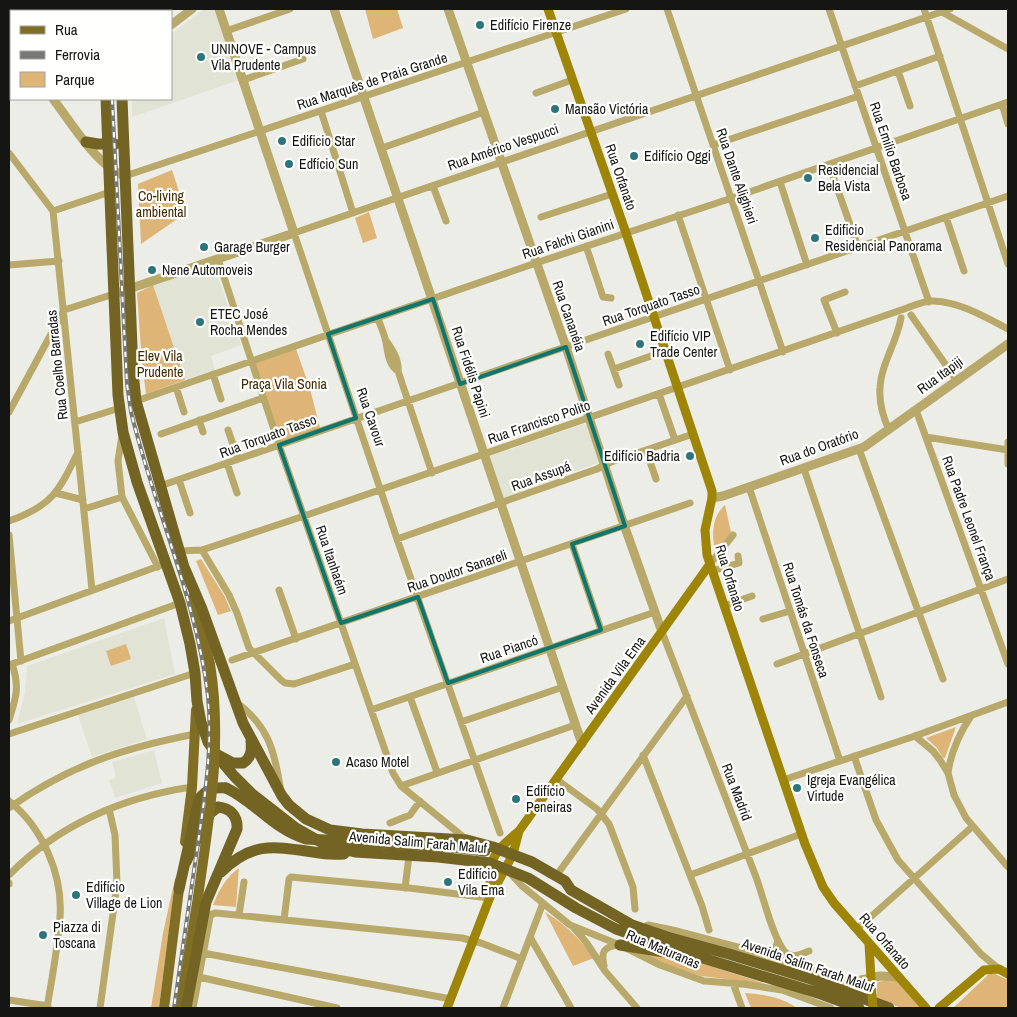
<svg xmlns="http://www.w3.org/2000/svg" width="1017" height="1017" viewBox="0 0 1017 1017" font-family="'Archivo Narrow',sans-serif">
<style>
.built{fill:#e1e3d5}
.green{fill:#deb576}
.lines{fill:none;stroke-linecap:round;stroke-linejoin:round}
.minor{stroke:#b8a86a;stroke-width:7}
.tertiary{stroke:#b8a86a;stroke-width:9}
.secondary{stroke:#9e8508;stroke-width:9}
.primary{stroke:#7f6e24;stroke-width:10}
.trunk{stroke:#736424;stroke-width:11}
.rail-casing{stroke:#787875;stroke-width:4}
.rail{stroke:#fffffe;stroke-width:2;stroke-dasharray:5.5;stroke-linecap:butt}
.secondary-bridge{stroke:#9e8508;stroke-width:9}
.primary-bridge{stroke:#7f6e24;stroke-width:10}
.trunk-bridge{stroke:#736424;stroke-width:11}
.marked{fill:none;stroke:#0f766e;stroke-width:4;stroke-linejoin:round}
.poi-dot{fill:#2c757c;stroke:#fffffe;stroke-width:2}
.labels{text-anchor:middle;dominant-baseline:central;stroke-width:4.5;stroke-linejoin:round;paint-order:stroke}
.poi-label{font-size:14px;fill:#151513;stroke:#fffffe;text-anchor:start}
.street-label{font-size:14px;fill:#151513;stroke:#fffffe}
.park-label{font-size:14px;fill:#402a02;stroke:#fffffe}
</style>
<rect width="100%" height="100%" fill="#ecede7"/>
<path class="built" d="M204,9H214L239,80L132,117V99H171V34Z
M214,265L241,345L211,356L215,370L185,380L153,285Z
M584,424L587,425L598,461L597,463L505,498L502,496L489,459L491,456Z
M164,618L175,674L17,724L25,692L27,666Z
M134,697L147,739L92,757L78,715Z
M154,750L162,783L115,798L109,780L116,777L112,762Z"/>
<path class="green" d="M365,9H397L403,28L373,39Z
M172,170L186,213L141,244L138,184Z
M369,212L377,238L363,243L355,218Z
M153,285L185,380L146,394L142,363L137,293Z
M295,346L310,389L320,428L279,443L251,361Z
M725,505L731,532L715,552C712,536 711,517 725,505Z
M201,559L225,597L231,611L218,615L196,561Z
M126,644L131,659L111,666L106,651Z
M956,727L945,758H943L937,748L926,738Z
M239,868L236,907L213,905C219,890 226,877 239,868Z
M176,874L159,1008H151L163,933Z
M545,912C565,924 580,939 594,958L573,966Z
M642,953L701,963L766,984L701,976L662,963Z
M989,974H995L1008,980V1008H953Z
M895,979L920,1008H902L877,999V982Z
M745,993C763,994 783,998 797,1008H751Z"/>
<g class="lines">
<path class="minor" d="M34,9V11
M667,9L783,352
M829,9L929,302
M924,9L1008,264
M942,12L1008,49
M226,31L290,9
M898,71L910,106
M243,80L303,59
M855,86L940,56
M536,93L572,80
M1002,104L1008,124
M321,111L353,213
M713,145L859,96
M382,148L484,112
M9,153L53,211L92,590
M829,165L858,247
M125,176L626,9
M780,182L807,265
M433,186L446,221
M53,211L110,192
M678,215L730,370
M541,217L612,194
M946,217L964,271
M586,246L603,297L611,298
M218,259L279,445L393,773L401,786L467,840
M9,265L59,261
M64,310L114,294
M911,315L957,381
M378,318C380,325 383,331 385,338C388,349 387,364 398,371
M837,333L824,300L845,292
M385,339C392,349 399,359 398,371L432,473
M608,354L619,385
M614,369L665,351
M213,374L221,399
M176,387L184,412
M659,394L675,440
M136,401L536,263L732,198L1008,102
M916,410L1008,664
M9,412L64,310
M199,420L203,432
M75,422L120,408
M228,430L238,459
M889,430C883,417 879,403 880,388C881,364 897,342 901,318
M161,434L263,398
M122,435L118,461L122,497L158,567
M926,437L1008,450
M1008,442V464
M859,449L943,679
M646,450L656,479
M227,463L237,493
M804,469L881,697
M179,480L190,513
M160,486C442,388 726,293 1008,196
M749,487L840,761
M56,493L83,500
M84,509L122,497
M9,521C52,506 59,491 78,452
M9,535L21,661
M397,539L597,469L611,462L693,434
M572,544L601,630
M202,550L229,595L237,613L249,648L281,680L285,683L294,684L355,664
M179,551L202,550L304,516L907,308C915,305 926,300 934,301C960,302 985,317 1008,329
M710,564L733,535
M712,571L739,563L738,556
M279,590L296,639
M724,606L752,596
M763,619L790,611
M9,621L167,563
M662,632C694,714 725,796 756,877C763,896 773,938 785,952C792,959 801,954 809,951
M232,660L690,503
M777,664L1008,579
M9,665L180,603
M410,697L437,772
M236,702C267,725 274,748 280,786
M371,710L655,612
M9,720C16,698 20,687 12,664
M461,722L563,687
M9,734L195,673
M915,736L933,751L940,760L948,773L954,795L966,818L1008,867
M643,755L702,906L709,930
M854,756L876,820L898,860L981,954L999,969
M948,773C951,751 959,734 971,716
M556,779L597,809L609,824L633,887L635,909
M783,780L915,736L1008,702
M401,786L575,725
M9,801C42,827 63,874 60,917C58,947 52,978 47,1008
M9,808C69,765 124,748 195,734
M390,823L410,815L420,801
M500,833L397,539L294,233L950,9
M510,873L522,886L570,925L620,945L660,965L704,981L743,984L782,990L831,1008
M9,875C58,825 123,797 192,787
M690,875L801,834
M556,876L687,696
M9,883V884
M405,888L409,856
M239,915L244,882
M284,920L289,879L291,877L409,888L489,898
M574,928L586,942L605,971L637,1008
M857,929L973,826
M530,937L571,1008
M203,953L451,999
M764,955L775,949L778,941
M604,966C601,952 603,947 618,945
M199,977L337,1008
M733,983L742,1008
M9,1000L48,1006
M100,1008L117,884L115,835L109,809
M193,1008L210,917L212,914L216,913L462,938L481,943L522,959
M503,1008L543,903"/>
<path class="tertiary" d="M334,9C418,253 497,499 582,744
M448,9L566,347L622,519L662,632
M171,25L192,9
M9,86H11
M53,99C71,122 97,167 125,176
M114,294L294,233L219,9
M712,498L723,496L864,447L1008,344
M648,926L677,932L764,955L847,983L880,976L899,977"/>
<path class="secondary" d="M548,9L626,233L712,491V498L705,530L707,555L805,844L823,887L834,903L926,1008
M490,897C490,859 489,856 519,831L710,564
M869,944L872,996
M447,1008L490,897L513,854L519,831
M939,1008L984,970L999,969L1008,974"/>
<path class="primary" d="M193,597L210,664
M185,842L192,787L196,710
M164,1008L180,881
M180,1008L198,897"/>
<path class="trunk" d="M102,9V11
M120,11V9
M106,99L118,395L123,432L137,482L180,603L190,644L195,673L197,701L201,722L208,742L222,762L234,776L251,793L296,828L326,845L355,852L438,857L490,863L528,878L576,908L616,929L693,955L821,994L859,1008
M122,99L133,372L136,401L184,567L202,609L243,723L282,796L289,805L306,819L330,830L362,834L467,840L493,847L532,862L565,881L571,890L632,925L667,937L729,954L811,979L889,1008
M86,142L98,144H115
M218,755L233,763H243C251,758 252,751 251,741
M453,847L485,851
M186,862L208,815L218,807C230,808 238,816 237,829L206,902L186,1008
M221,872C252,842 272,846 313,852C323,854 333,855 344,854
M179,889L199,799C207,789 213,787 226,788
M620,945L665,952"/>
<defs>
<path id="rail" d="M113,9V11
M112,99L127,384L131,412C154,507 196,598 208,696C213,746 205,795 198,843C190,898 182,953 174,1008"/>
</defs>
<use href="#rail" class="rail-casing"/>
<use href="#rail" class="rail"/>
<path class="secondary-bridge" d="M872,996L873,1008"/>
<path class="primary-bridge" d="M198,897C209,817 223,744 210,664"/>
<path class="trunk-bridge" d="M226,788C256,802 273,829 306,839L453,847"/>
</g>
<path class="marked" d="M433,299L460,384L566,347L625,526L572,544L601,630L448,683L418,597L341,623L279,445L356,418L328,334Z"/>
<g class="poi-dot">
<circle cx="480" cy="25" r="5"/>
<circle cx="201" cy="57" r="5"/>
<circle cx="555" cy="109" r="5"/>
<circle cx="282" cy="141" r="5"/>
<circle cx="634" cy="156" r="5"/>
<circle cx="289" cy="164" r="5"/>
<circle cx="808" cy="178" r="5"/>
<circle cx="815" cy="238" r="5"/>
<circle cx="204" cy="247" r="5"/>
<circle cx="152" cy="270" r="5"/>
<circle cx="200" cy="322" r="5"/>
<circle cx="640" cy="344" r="5"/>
<circle cx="690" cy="456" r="5"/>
<circle cx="336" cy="762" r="5"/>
<circle cx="797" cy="788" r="5"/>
<circle cx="516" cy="799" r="5"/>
<circle cx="448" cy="882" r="5"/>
<circle cx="76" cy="895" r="5"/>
<circle cx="43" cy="935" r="5"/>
</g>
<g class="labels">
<g class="poi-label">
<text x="490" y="25">Edifício Firenze</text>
<text x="211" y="49">UNINOVE - Campus<tspan x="211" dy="16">Vila Prudente</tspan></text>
<text x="565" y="109">Mansão Victória</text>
<text x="292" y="141">Edificio Star</text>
<text x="644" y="156">Edifício Oggi</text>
<text x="299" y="164">Edfício Sun</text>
<text x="818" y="170">Residencial<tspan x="818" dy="16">Bela Vista</tspan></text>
<text x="825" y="230">Edificio<tspan x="825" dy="16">Residencial Panorama</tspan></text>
<text x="214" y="247">Garage Burger</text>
<text x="162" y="270">Nene Automoveis</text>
<text x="210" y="314">ETEC José<tspan x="210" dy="16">Rocha Mendes</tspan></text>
<text x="650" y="336">Edifício VIP<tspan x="650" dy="16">Trade Center</tspan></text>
<text x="680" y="456" text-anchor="end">Edifício Badria</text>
<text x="346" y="762">Acaso Motel</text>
<text x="807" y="780">Igreja Evangélica<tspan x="807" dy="16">Virtude</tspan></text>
<text x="526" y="791">Edifício<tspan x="526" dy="16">Peneiras</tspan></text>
<text x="458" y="874">Edifício<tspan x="458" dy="16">Vila Ema</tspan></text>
<text x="86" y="887">Edifício<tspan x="86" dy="16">Village de Lion</tspan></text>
<text x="53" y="927">Piazza di<tspan x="53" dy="16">Toscana</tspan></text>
</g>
<g class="street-label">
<text transform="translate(372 81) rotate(-18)">Rua Marquês de Praia Grande</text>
<text transform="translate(503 147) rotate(-19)">Rua Américo Vespucci</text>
<text transform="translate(891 151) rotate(71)">Rua Emilio Barbosa</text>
<text transform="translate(737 176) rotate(71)">Rua Dante Alighieri</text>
<text transform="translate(621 177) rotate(71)">Rua Orfanato</text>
<text transform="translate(568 239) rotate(-19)">Rua Falchi Gianini</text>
<text transform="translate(651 305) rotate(-19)">Rua Torquato Tasso</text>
<text transform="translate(569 316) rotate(71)">Rua Cananéia</text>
<text transform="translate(57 365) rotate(-96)">Rua Coelho Barradas</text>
<text transform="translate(471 372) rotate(72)">Rua Fidélis Papini</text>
<text transform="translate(940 375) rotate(-36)">Rua Itapiji</text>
<text transform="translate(371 417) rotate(71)">Rua Cavour</text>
<text transform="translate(539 422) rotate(-19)">Rua Francisco Polito</text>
<text transform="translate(268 436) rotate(-20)">Rua Torquato Tasso</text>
<text transform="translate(819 447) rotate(-20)">Rua do Oratório</text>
<text transform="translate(541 476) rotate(-20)">Rua Assupá</text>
<text transform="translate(969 518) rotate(70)">Rua Padre Leonel França</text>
<text transform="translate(332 560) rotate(71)">Rua Itanhaém</text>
<text transform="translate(457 571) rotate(-19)">Rua Doutor Sanareli</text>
<text transform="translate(730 578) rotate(73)">Rua Orfanato</text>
<text transform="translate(806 620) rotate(72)">Rua Tomás da Fonseca</text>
<text transform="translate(509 649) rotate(-19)">Rua Piancó</text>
<text transform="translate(615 675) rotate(-54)">Avenida Vila Ema</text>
<text transform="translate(737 792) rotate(69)">Rua Madrid</text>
<text transform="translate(418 842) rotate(5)">Avenida Salim Farah Maluf</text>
<text transform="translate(885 941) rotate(49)">Rua Orfanato</text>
<text transform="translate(663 949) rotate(23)">Rua Maturanas</text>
<text transform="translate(808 965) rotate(19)">Avenida Salim Farah Maluf</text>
</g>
<g class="park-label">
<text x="161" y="196">Co-living<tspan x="161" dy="16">ambiental</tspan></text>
<text x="160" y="356">Elev Vila<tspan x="160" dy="16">Prudente</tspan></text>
<text x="284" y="384">Praça Vila Sonia</text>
</g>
</g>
<rect width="1017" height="1017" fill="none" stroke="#151513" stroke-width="20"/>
<rect x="10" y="10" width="162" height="90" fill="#fffffe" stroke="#a1a1a0"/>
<rect x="20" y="26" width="25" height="8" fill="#7f6e24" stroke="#a1a1a0"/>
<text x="55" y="35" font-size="15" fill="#151513">Rua</text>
<rect x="20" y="51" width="25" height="8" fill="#787875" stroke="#a1a1a0"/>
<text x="55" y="60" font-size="15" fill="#151513">Ferrovia</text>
<rect x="20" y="72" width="25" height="15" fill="#deb576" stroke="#a1a1a0"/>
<text x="55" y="85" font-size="15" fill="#151513">Parque</text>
</svg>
